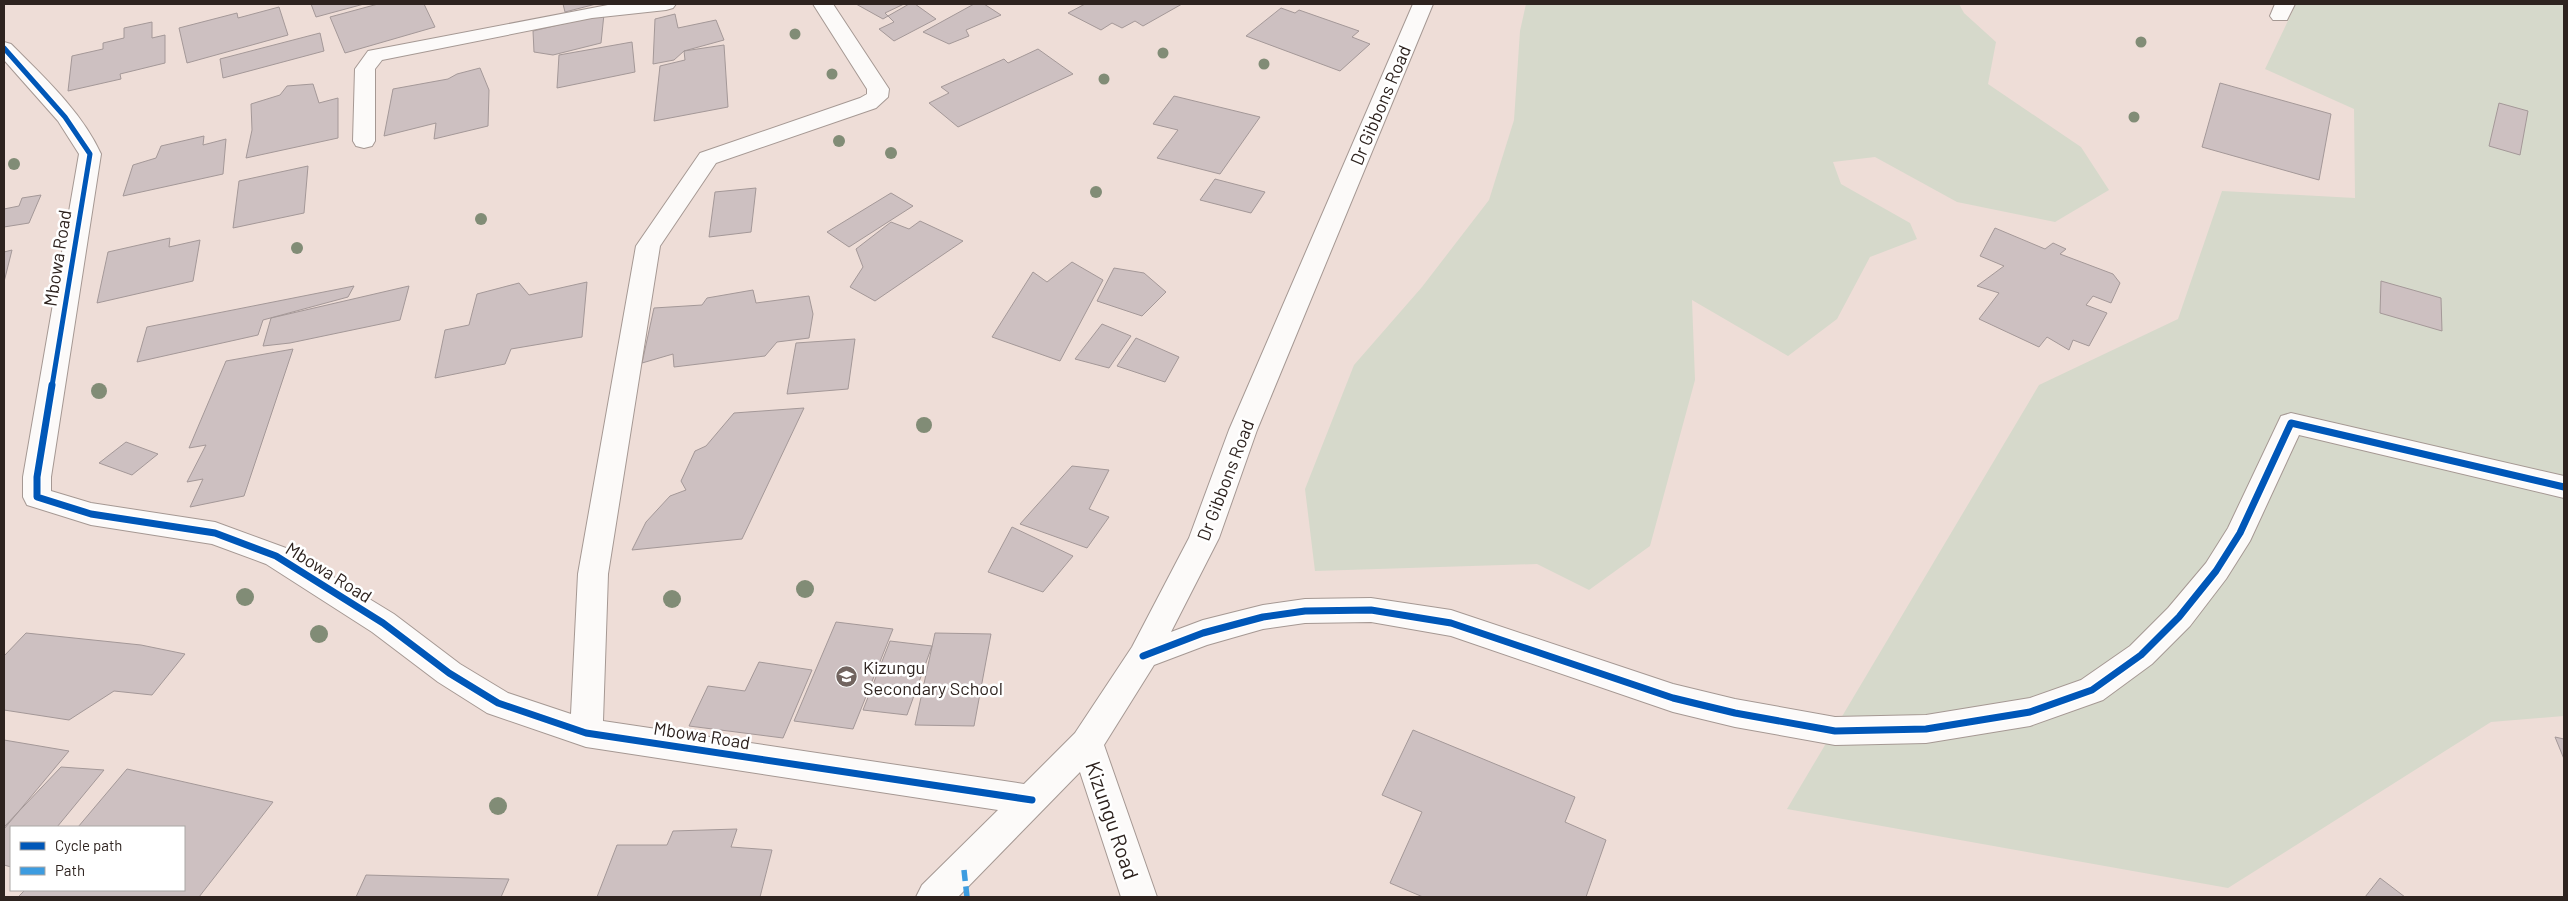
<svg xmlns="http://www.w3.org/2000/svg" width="2568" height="901" viewBox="0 0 2568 901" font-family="Barlow,sans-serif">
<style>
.green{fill:#d6d9cb}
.building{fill:#cdc0c1;stroke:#a49898}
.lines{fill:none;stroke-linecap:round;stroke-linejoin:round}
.street-casing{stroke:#a59893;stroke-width:2}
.street{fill:#fcfaf9;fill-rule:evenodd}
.quiet{stroke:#3d9ce0;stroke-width:5.5;stroke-dasharray:11 5.5;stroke-linecap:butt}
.cycleway-far1-casing{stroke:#fff;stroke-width:8}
.cycleway-casing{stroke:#fff;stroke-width:10}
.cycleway-far1{stroke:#0057b8;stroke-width:5}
.cycleway{stroke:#0057b8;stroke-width:7}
.tree{fill:#818c76}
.labels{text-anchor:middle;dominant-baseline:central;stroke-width:5;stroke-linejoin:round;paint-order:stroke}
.street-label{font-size:18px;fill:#2e231f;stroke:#fff}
.poi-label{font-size:18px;fill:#2e231f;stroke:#fff;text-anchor:start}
.near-street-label{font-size:21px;fill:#2e231f;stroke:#fff}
</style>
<rect width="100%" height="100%" fill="#eeddd7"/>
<path class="green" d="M1526,4H1959L1964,13L1996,42L1988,84L2081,147L2109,190L2055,222L1957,202L1875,157L1833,162L1841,184L1910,223L1917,239L1870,257L1837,319L1788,356L1692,300L1695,380L1650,546L1589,590L1537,564L1315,571L1305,489L1354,365L1422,287L1489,200L1514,120L1520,31Z
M2296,4H2564V716L2491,722L2228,888L1787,809L2039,385L2178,319L2222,191L2355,198L2354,109L2265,69Z"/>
<path class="building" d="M311,4H364L316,17Z
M378,4H424L435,27L345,53L330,17Z
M563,4H596L565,12Z
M856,4H904L885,13L888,16L883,19Z
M909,4H915L936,19L894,41L879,29L894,22L888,16Z
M974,4H984L1001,15L966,30L969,36L949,44L923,32Z
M1085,4H1182L1143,26L1135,21L1122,28L1112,23L1101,30L1068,13Z
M279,7L288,35L187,63L179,28L237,13L238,18Z
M1281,8L1295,13L1299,10L1359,31L1352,37L1370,44L1340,71L1246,36Z
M604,14L601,43L553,55L534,52L533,31Z
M675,14L678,28L716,20L724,40L684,51L674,60L653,64L655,19Z
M152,22V38L165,35V63L120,74L121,79L68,91L72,56L103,49V43L124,38V28Z
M320,33L324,51L223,78L220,59Z
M632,42L635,72L557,88L559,55Z
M724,45L728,107L654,121L660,66L685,60L684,51Z
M1038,49L1073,74L958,127L929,103L949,93L941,87L1004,59L1008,63Z
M480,68L489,90L488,126L434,139L436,123L384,136L393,89L448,79L457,74Z
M2220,83L2331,114L2319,180L2202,147Z
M313,84L319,103L338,98V138L246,158L252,130L251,104L280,95L287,86Z
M1174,96L1260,117L1220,174L1157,158L1178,130L1153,124Z
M2499,103L2528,111L2520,155L2489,146Z
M204,136L203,145L226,139L223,174L123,196L133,165L156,158L161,146Z
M308,166L304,213L233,228L239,181Z
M1215,179L1265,192L1251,213L1200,200Z
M756,188L751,232L709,237L715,192Z
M891,193L913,206L849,247L827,232Z
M41,195L29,223L4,227V209L19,206L22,198Z
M920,221L963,241L875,301L850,287L863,267L856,249L891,222L909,229Z
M1995,228L2045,249L2053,243L2066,249L2060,254L2113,274L2120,283L2111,303L2093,296L2086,305L2107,313L2089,346L2073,340L2069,350L2047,337L2039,347L1979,319L1999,293L1977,286L2004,266L1980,256Z
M170,238L169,247L200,240L193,281L97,303L108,252Z
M12,250L4,282V252Z
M1072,262L1103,280L1060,361L992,337L1033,272L1047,282Z
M1114,268L1144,273L1166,292L1142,316L1097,301Z
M2381,281L2441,298L2442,331L2380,313Z
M587,282L582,337L511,349L505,364L435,378L445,330L469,325L477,294L519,283L529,295Z
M354,286L348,297L263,320L258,335L137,362L147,327Z
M409,286L400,320L290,343L263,346L271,318Z
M753,290L756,303L809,296L813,314L809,338L777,342L765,356L674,367L673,354L642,363L654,308L702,305L707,298Z
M1102,324L1131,336L1109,368L1075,359Z
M1136,338L1179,357L1165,382L1117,366Z
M855,339L848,389L787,394L796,343Z
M293,349L244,496L190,507L203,479L187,482L206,445L189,448L226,361Z
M804,408L742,539L632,550L646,522L670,496L686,490L681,481L695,451L706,446L734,413Z
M126,442L158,454L132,475L99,463Z
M1072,466L1109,470L1089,509L1109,517L1087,548L1020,524Z
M1012,527L1073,556L1043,592L988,572Z
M836,622L893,629L853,729L794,721Z
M26,633L141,645L185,654L152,695L114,691L69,720L4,710V656Z
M935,633L991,634L974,726L915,725Z
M890,641L932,646L907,715L863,710Z
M759,662L812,670L783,738L689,726L708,686L745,691Z
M1413,730L1575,797L1565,822L1606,840L1586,897H1423L1390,883L1422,812L1382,795Z
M2555,737L2564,739V759Z
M4,740L69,751L4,829Z
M61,767L104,770L57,827H11V867L4,865V827Z
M127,769L273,802L199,897H18L25,890H184V827H78Z
M737,829L731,847L772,850L760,897H597L617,845H667L673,831Z
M366,875L509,879L501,897H356Z
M2380,878L2405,897H2365Z"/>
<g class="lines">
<defs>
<path id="street" d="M613,4H676L673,8L666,10L592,18L382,60L375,69V141L372,146L364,148L356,146L353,141L355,69L368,51Z
M813,4H833L889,89L888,97L876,108L716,163L660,246L608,574L603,721L1024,784L1075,733L1132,647L1189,538L1229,430L1413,4H1433L1257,430L1219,538L1171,632L1203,620L1263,605L1305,599L1371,598L1451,610L1673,684L1735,699L1835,717L1926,715L2030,698L2081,680L2130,646L2168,608L2206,563L2228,528L2281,416L2291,413L2564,476V498L2299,435L2250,541L2226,579L2190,626L2152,664L2103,700L2030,726L1926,743L1835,745L1735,727L1673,712L1451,636L1371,622L1305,623L1263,629L1207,645L1154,665L1104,745L1157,897H1121L1080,772L958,897H916L922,885L998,810L586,747L487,713L438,682L372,632L266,564L212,544L91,525L27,505L23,497V477L79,154L58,121L4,60V42L11,44C43,76 82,112 101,154L51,477V491L91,503L215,522L286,548L394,614L460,664L508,693L571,714L578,574L636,246L700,153L860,98L867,94V89Z
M2275,4H2295L2287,20H2273L2270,16Z"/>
</defs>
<use href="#street" class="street-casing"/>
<use href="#street" class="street"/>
<path class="quiet" d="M964,870L967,897"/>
<defs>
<path id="cycleway-far1" d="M4,48L65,117L90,154L52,386"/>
<path id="cycleway" d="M52,385L37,477V497L91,514L215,533L276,556L383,623L449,673L498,703L586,733L1032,800
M1143,656L1203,633L1263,617L1305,611L1371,610L1451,623L1673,698L1735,713L1835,731L1926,729L2030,712L2092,690L2141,655L2179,617L2216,571L2240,533L2291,423L2564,487"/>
</defs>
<use href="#cycleway-far1" class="cycleway-far1-casing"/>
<use href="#cycleway" class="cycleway-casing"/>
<use href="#cycleway-far1" class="cycleway-far1"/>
<use href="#cycleway" class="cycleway"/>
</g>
<g class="tree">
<circle cx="795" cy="34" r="5.5"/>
<circle cx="2141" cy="42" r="5.5"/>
<circle cx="1163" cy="53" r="5.5"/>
<circle cx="1264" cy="64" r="5.5"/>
<circle cx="832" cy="74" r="5.5"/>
<circle cx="1104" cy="79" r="5.5"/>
<circle cx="2134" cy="117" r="5.5"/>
<circle cx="839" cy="141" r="6"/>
<circle cx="891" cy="153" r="6"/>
<circle cx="14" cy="164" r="6"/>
<circle cx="1096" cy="192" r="6"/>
<circle cx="481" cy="219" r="6"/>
<circle cx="297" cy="248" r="6"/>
<circle cx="99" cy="391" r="8"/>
<circle cx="924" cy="425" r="8"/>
<circle cx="805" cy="589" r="9"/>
<circle cx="245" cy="597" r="9"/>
<circle cx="672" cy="599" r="9"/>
<circle cx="319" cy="634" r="9"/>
<circle cx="498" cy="806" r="9"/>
</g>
<defs>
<symbol id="school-disc" viewBox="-11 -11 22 22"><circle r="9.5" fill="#71645f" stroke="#fff"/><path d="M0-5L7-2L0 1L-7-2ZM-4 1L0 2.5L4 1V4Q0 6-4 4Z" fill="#fff"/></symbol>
</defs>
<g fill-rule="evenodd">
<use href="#school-disc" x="834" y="664" width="25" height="25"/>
</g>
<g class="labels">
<g class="street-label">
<text transform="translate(1380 105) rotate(-67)">Dr Gibbons Road</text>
<text transform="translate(57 258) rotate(-81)">Mbowa Road</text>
<text transform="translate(1225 480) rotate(-69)">Dr Gibbons Road</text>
<text transform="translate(329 572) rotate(32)">Mbowa Road</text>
<text transform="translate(702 735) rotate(9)">Mbowa Road</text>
</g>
<g class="poi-label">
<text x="863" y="667">Kizungu<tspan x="863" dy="21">Secondary School</tspan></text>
</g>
<g class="near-street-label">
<text transform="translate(1113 820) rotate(71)">Kizungu Road</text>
</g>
</g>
<rect width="2568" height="901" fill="none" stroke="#2e231f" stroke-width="10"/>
<rect x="10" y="826" width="175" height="65" fill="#ffffff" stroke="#aba7a5"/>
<rect x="20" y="842" width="25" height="8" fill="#0057b8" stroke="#aba7a5"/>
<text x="55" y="851" font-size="15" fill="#2e231f">Cycle path</text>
<rect x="20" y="867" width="25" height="8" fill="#3d9ce0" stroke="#aba7a5"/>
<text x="55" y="876" font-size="15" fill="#2e231f">Path</text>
</svg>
